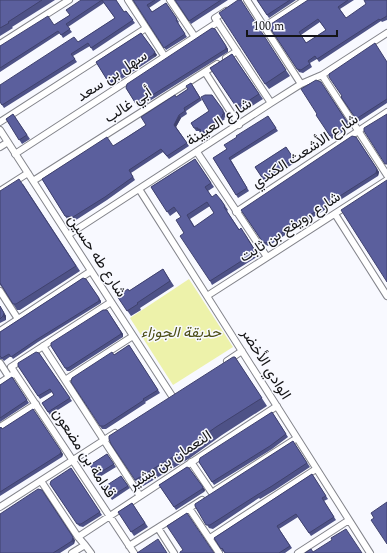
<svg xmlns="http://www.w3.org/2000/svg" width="387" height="553" viewBox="0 0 387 553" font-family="Spectral,Vazirmatn,serif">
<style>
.green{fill:#edf2aa}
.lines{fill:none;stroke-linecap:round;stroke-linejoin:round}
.minor-casing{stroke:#83848b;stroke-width:8}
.minor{stroke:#fff;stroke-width:6}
.wall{fill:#4e5287;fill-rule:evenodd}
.shaded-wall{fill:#40426e}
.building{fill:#5b5f9d;stroke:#40426e;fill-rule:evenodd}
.labels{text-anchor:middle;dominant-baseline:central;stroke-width:3;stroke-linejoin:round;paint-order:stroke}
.street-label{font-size:15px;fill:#141416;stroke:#f8f9ff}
.park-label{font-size:15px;font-style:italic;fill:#4c4e16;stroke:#f8f9ff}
</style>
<rect width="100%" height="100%" fill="#f8f9ff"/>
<path class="green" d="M189,279L233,347L173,385L130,318Z"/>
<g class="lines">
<defs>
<path id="minor" d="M128,0L165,57
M170,0L195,37
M247,0L301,84
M226,11L215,18L271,103
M265,26L305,0
M0,44L69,0
M226,58L237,51
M205,72L239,125
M322,75L387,175
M0,122L146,28
M0,130L172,396
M0,147L8,142
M197,152L267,257
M15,154L218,22
M33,181L217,64
M139,189L370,553
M0,191L28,173
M236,212L387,112
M335,214L387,296
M68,235L271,103L301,84L322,75L387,33
M0,291L18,319
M207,296L387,180
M111,302L11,367L134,553
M0,331L91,271
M43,346L140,496
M227,361L242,351
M0,363L9,377
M65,380L133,336
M0,383L15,373
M0,427L36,404
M191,462L212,493
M41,481L78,537L85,545L91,553
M216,490L297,438
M0,507L115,433
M189,508L219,553
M158,528L174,553
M78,537L277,406
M210,538L316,469
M129,546L202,500
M72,553L85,545
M298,553L349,520"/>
</defs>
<use href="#minor" class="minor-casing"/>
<use href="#minor" class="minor"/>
</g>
<path class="wall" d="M0,0H55L12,27L13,28L0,36Z
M81,0H116L124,12L126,11L135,23L93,51L90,46L73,56L77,62L4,108L0,102L78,42L115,18L104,3L68,27L72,32L63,38L60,33L0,72V46L54,25L70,15Z
M133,0H161L149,8L152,12L166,3L179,22L178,23L187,37L166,50Z
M175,0H228L191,24Z
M238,0L290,76L269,89L265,84Z
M257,0H296L269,18Z
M308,0H354L340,9L346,18L387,0V20L382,22L381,21L319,62L317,59L310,63L312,67L303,73L299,72L270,28ZM320,22L326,30L306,43L301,35Z
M212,28L228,49V52L140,107H138L126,88Z
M141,33L157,55L155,57L111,86L96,62Z
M232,54L263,99L249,108L239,110L210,68Z
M387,61V103L358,122L341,97Z
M191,83L202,100L186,111L187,114L181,118L176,127L189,146L169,159L163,152L131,173L135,180L107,200L76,220L67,219L42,179L113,146L146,125L176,97L188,89Z
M212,95L225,113V115L226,117L224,118L225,119L214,127L215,129L203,136L201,132L200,133L199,131H196L191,123L209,111Z
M13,114L30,139L22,144L6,119Z
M268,116L278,131L231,160L249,191L238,198L213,158L227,149Z
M349,124L347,129L332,139L330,136Z
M358,140L379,172L378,176L268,246L264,244L241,210Z
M286,147L296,162L265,182L255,167Z
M195,159L214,187L208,191L212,197L221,200L228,210L227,211L239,229L257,253V257L212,285L210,281L184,233L181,217L177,211L170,216L151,187ZM210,206L214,213L195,227L190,219Z
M23,184L80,271L20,310H17L3,288L0,285V191Z
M163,269L174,286L140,308L141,310L131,316L117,296L129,291Z
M83,278L101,301V303L38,342L13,359L11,356L4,361L2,359H0V332Z
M0,306L6,316V320L0,323Z
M103,310L123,334V337L70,371H67L51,346Z
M129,345L160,393L145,402L146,403L106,429H102L100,426L114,355Z
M39,353L72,401L50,415L42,403L54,395L52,392L40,399L18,366Z
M235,357L267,406L222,435L190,458L140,488L135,480Z
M12,377L29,403L0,422V385Z
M272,412L288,437L272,449L214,485L199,462Z
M0,428L63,454L62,457L0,496Z
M293,441L310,467L275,490L260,499L259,498L213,529L209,528L195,506Z
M107,454L116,467L98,478L90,465Z
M187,467L205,490L204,492L176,510L159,485Z
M71,468L102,515L83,527L79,526L50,484Z
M312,474L328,499L324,501L336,520L311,536L298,517L279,529L292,548L285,553H225L224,551L223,552L214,538Z
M121,476L130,488L112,500L110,497Z
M132,503L148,527L134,536L118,512Z
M75,540L74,544L60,553H0Z"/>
<path class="shaded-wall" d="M217,32L228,49V52L226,49Z
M143,36L157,55L155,57L153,55Z
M323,85L349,124L347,129L345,126Z
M179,115L181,118L176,127L189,146L174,125Z
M356,137L379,172L378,176L376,173Z
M244,232L257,253V257L254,253Z
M88,282L101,301V303L99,301Z
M0,306L6,316V320L3,316Z
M107,310L123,334V337L121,334Z
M35,412L63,454L62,457L60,454Z
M189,468L205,490L204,492L202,489Z
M42,490L75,540L74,544L72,541Z"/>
<path class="building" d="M0,0H42L8,22L9,23L0,28Z
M81,0H116L124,12L126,11L133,20L91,48L88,43L71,54L75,59L2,105L0,102V85L74,37L78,42L115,18L102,0L66,24L70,29L61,35L58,31L0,68V46L48,16L54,25L70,15L66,10Z
M133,0H155L147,5L152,12L166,3L177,19L176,20L185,34L164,48Z
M175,0H221L189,21Z
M238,0H241L286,70L265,84L219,13Z
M257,0H290L267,15Z
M308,0H348L338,7L346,18L366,4L364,0H387V16L380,20L379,19L317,59L315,56L308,61L310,64L301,70L297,69L270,28L271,24ZM318,19L326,30L306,43L299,32Z
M212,28L215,29L226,46V49L138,104H136L126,88L127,84Z
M141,33L155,52L153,55L109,83L96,62Z
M375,43L387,62V99L356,119L341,97L342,96L329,77V74Z
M232,54L259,94L245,103L235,105L210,68Z
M316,80L321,82L347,122L345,126L330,136L316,115L317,114L301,89Z
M191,83L200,98L184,108L185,111L179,115L174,125L187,143L167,156L161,149L129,170L133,177L105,197L73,217L65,216L42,179L107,137L113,146L129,136L146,125L141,117L175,95L176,97L188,89L186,86Z
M205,95H212L223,110V112L224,114L222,115L223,116L212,124L213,126L201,133L200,129L198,130V128H194L191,123L209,111L201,97Z
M13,114L27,135L19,140L6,119Z
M387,114V164H385L364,131V128Z
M268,116L276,128L229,158L247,188L236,195L213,158L227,149L224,145L237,137L236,136Z
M352,136L356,137L377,169L376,173L266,243L262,241L241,210Z
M286,147L294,159L263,179L255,167Z
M195,159L211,183L205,187L212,197L216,194L221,200L225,206L224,207L239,230L241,228L254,249V253L210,281L180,236L184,233L176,220L181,217L174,207L167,212L151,187ZM207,202L214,213L194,227L187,215Z
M19,179L76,266L16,304H13L0,283V191Z
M387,180V282L341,210Z
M163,269L170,281L137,303L138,304L127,311L117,296L128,289L129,291Z
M83,278L86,279L99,298V301L36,340L11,357L9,354L2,358L0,356V332Z
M0,306L4,313L3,316L0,319Z
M103,310H107L121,332V334L68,368H65L51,346V343Z
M129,345L158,390L143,399L144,400L104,426H100L71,382L72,378L112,352L114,355Z
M36,352L39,353L70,398L48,412L42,403L54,395L50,389L38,396L18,366V363Z
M233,357H235L262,398L216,427L184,450L135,480L111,444L109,439V436Z
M12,377L27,400L0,418V385Z
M33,409L61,451L60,454L0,492V428L1,427L2,429Z
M272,412L286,434L270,446L212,482L199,462L200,458Z
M293,441L307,463L272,486L257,495L210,525H206L195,506V504Z
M107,454L114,464L96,475L90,465Z
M187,467L189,468L203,487L202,489L174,507L159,485Z
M71,468L100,512L81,524H77L50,484L51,481Z
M312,474L326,496L322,498L334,517L309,533L296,514L277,526L290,546L279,553H225L222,548L221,549L214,538Z
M121,476L128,486L110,497L104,487Z
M38,489L42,490L73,537L72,541L53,553H0V514Z
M387,502V544L371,520L374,518L371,513Z
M132,503L145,523L131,532L118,512Z
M187,513L214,553H180V552L183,550L167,526Z
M346,529L362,553H305L311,549L313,552L332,540L331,538Z
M158,539L167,553H137Z"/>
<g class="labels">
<g class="street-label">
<text transform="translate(112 76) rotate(-33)">سهل بن سعد</text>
<text transform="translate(128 105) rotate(-33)">أبي غالب</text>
<text transform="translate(219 122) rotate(-33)">شارع العيينة</text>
<text transform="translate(305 151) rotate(-33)">شارع الأشعث الكندي</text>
<text transform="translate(290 227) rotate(-33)">شارع رويفع بن ثابت</text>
<text transform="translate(97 256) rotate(57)">شارع طه حسين</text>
<text transform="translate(266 364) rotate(58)">الوادي الأخضر</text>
<text transform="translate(84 453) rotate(57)">قدامة بن مضعون</text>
<text transform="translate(170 460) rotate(-33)">النعمان بن بشير</text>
</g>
<g class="park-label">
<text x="181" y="332">حديقة الجوزاء</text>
</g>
</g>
<path d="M247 30v6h90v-6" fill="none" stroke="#141416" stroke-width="2"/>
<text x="253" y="30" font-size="12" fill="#141416" stroke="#f8f9ff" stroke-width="3" paint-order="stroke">100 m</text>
</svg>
